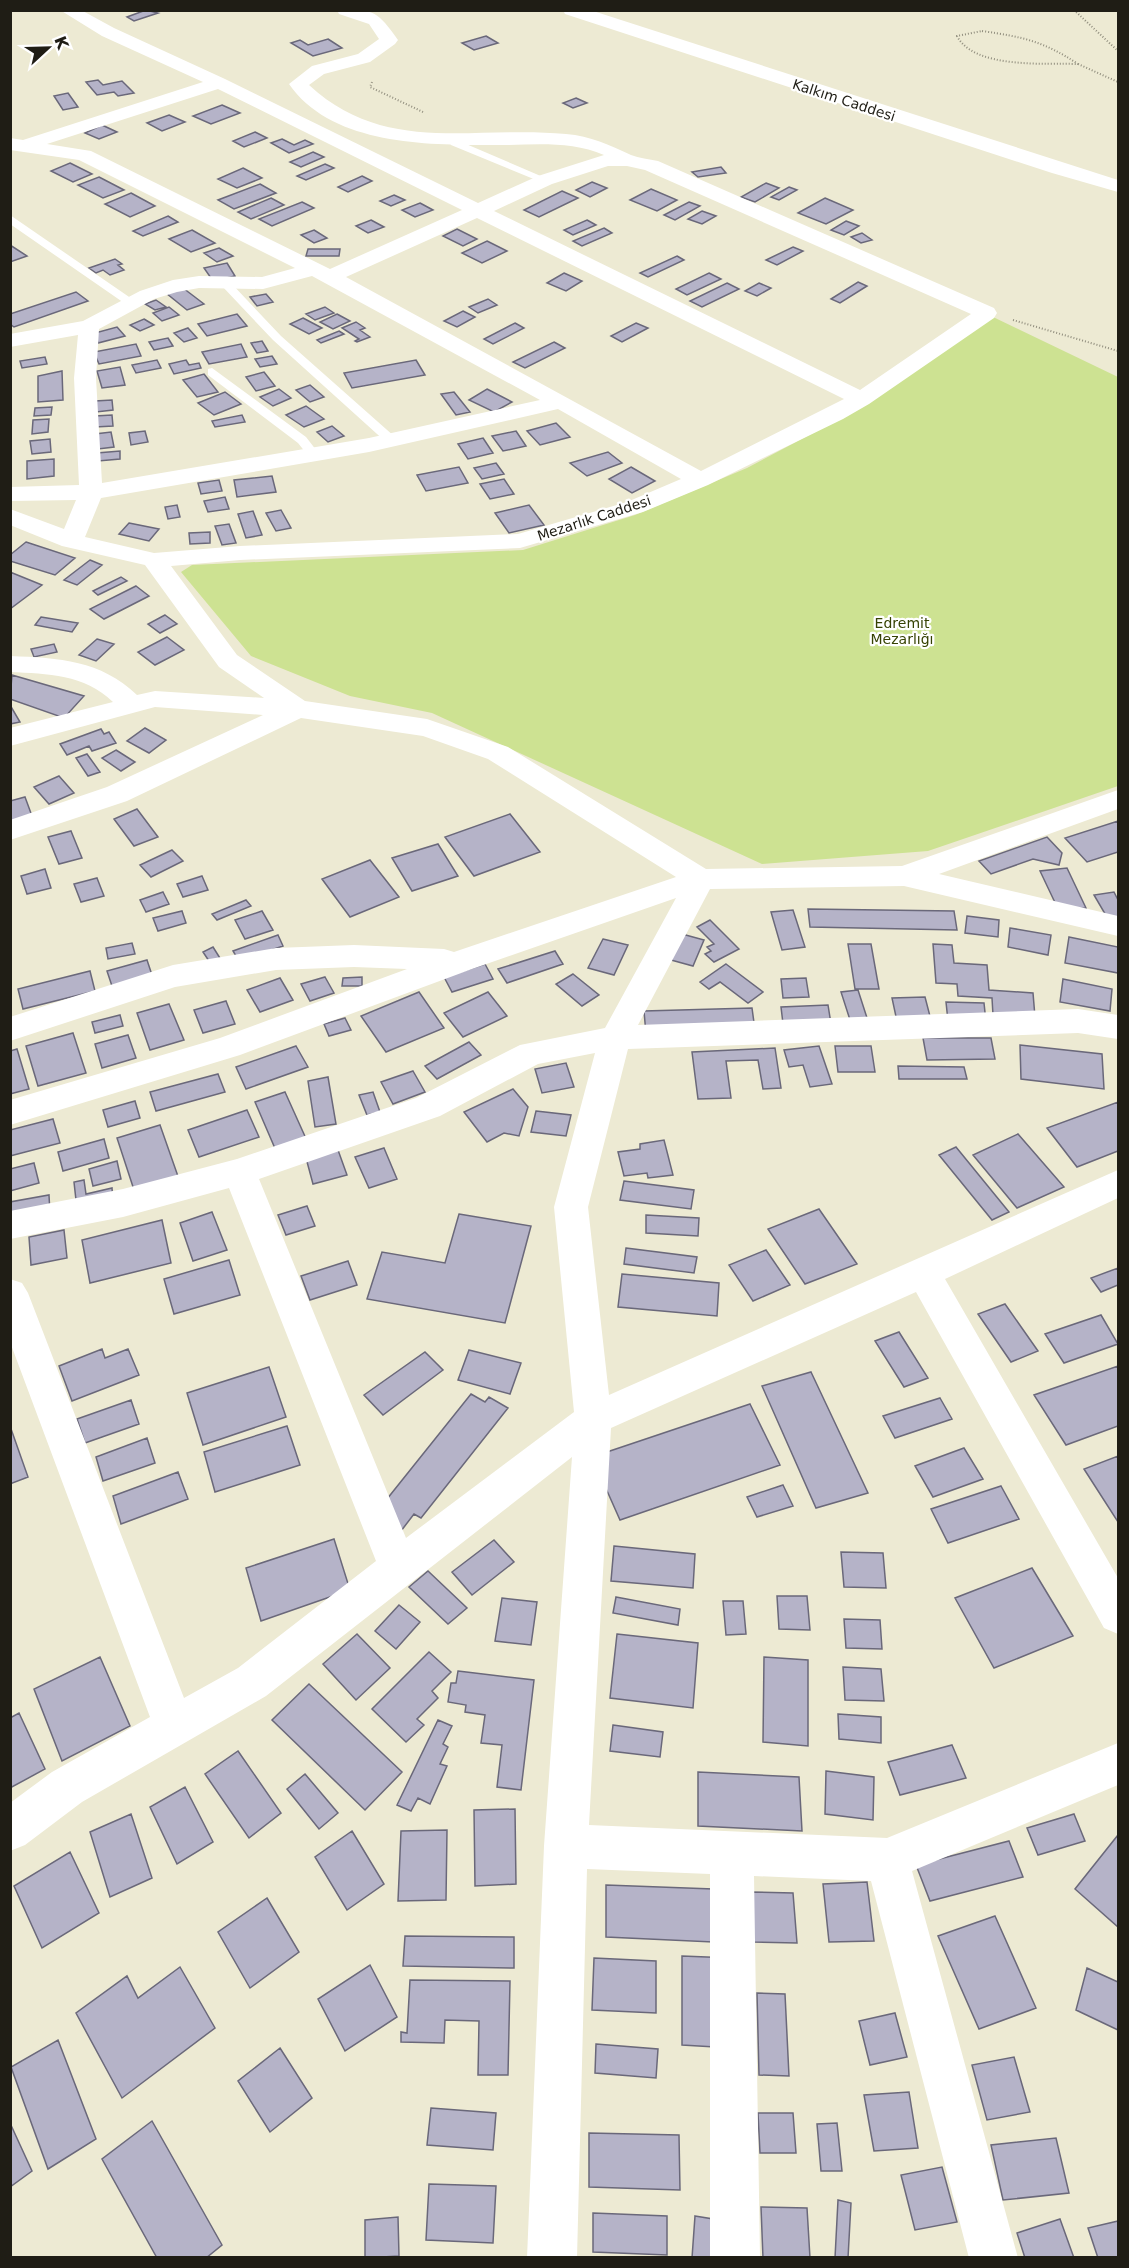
<svg xmlns="http://www.w3.org/2000/svg" width="1129" height="2268" viewBox="0 0 1129 2268" font-family="'DejaVu Sans',sans-serif">
<style>
.green{fill:#cde292}
.building{fill:#b5b3c8;stroke:#6a687a;stroke-width:1.5}
.lines{fill:none;stroke-linecap:round;stroke-linejoin:round}
.path{stroke:#918e7e;stroke-width:2;stroke-dasharray:1 2;stroke-linecap:butt}
.lane{fill:#fff;fill-rule:evenodd}
.street{fill:#fff;fill-rule:evenodd}
.primary{fill:#fff;fill-rule:evenodd}
.labels{text-anchor:middle;dominant-baseline:central;stroke-width:4.5;stroke-linejoin:round;paint-order:stroke}
.far-street-label{font-size:14px;fill:#1f1d15;stroke:#fff}
.far-park-label{font-size:14px;fill:#364203;stroke:#fff}
</style>
<rect width="100%" height="100%" fill="#edead3"/>
<path class="green" d="M991,316L1118,377V786L928,851L762,864L432,713L350,696L251,656L181,572L192,565L523,550L635,515L747,468L866,405Z"/>
<path class="building" d="M146,10L158,13L134,21L127,17Z
M486,36L498,43L474,50L462,43Z
M328,39L342,48L313,56L291,43L300,40L308,45Z
M98,80L103,85L122,81L134,93L118,96L114,92L97,95L86,82Z
M68,93L78,107L63,110L54,96Z
M576,98L587,103L573,108L563,103Z
M222,105L240,113L211,124L193,116Z
M169,115L185,122L162,131L147,123Z
M102,125L117,132L99,139L85,133Z
M255,132L267,138L244,147L233,141Z
M282,139L294,145L305,140L313,144L289,153L271,143Z
M313,152L324,157L301,167L290,162Z
M70,163L92,174L73,182L51,171Z
M325,164L334,168L306,180L297,176Z
M721,167L726,173L698,177L692,172Z
M243,168L262,178L237,188L218,179Z
M362,176L372,181L348,192L338,187Z
M99,177L124,190L103,198L78,185Z
M592,182L607,188L590,197L576,190Z
M766,183L779,188L755,202L741,197Z
M260,184L276,193L234,209L218,200Z
M789,187L797,190L779,200L771,197Z
M651,189L677,200L657,211L630,200Z
M562,191L578,198L539,217L524,210Z
M131,193L155,206L130,217L105,204Z
M394,195L405,200L391,206L380,201Z
M271,198L284,205L251,219L238,212Z
M825,198L853,210L826,224L798,213Z
M302,202L314,208L272,226L259,219Z
M689,202L700,206L675,220L664,215Z
M420,203L433,210L415,217L402,210Z
M702,211L716,216L702,224L688,219Z
M168,216L178,222L143,236L133,231Z
M371,220L384,227L368,233L356,226Z
M587,220L596,225L573,235L564,230Z
M846,221L859,226L844,235L831,230Z
M604,228L612,233L582,246L573,241Z
M457,229L477,239L463,246L443,236Z
M192,230L215,243L191,252L169,239Z
M314,230L327,238L314,243L301,235Z
M862,233L872,240L861,243L851,237Z
M487,241L507,251L482,263L462,253Z
M10,245L27,256L10,262Z
M793,247L803,251L777,265L766,260Z
M219,248L233,256L217,262L204,253Z
M308,249H340L339,256H306Z
M677,256L684,260L648,277L640,273Z
M115,259L122,264L118,265L124,270L110,275L103,270L96,273L89,268Z
M227,263L235,276L213,281L204,268Z
M564,273L582,281L566,291L547,283Z
M709,273L721,279L687,295L676,289Z
M858,282L867,286L840,303L831,299Z
M727,283L739,289L702,307L690,301Z
M759,283L771,288L757,296L745,291Z
M183,288L204,304L187,310L166,293Z
M76,292L88,301L14,327L10,324V314Z
M266,294L273,302L257,306L250,297Z
M488,299L497,305L478,313L469,307Z
M156,300L166,307L155,310L145,304Z
M169,307L179,315L162,321L153,313Z
M325,307L334,313L315,320L306,314Z
M463,311L475,317L457,327L444,321Z
M237,314L247,326L207,336L198,324Z
M337,314L350,321L333,329L320,322Z
M303,318L322,328L309,334L290,324Z
M144,319L154,325L140,331L130,325Z
M356,322L365,328L360,330L370,337L357,342L355,341L359,339L342,328Z
M515,323L524,328L493,344L484,339Z
M636,323L648,328L622,342L611,336Z
M117,327L125,336L98,343L95,333Z
M188,328L197,338L184,342L174,333Z
M339,331L344,334L321,343L317,340Z
M168,338L173,346L154,350L149,342Z
M262,341L268,351L257,353L251,343Z
M554,342L565,348L525,368L513,362Z
M136,344L141,356L99,364L94,352Z
M241,344L247,357L209,364L202,352Z
M272,356L277,364L260,367L255,359Z
M45,357L47,364L22,368L20,361Z
M157,360L161,368L136,373L132,365Z
M186,360L189,365L199,363L201,368L174,374L169,364Z
M416,360L425,375L352,388L344,373Z
M120,367L125,385L102,388L97,371Z
M62,371L63,400L38,402V376Z
M264,372L275,386L256,391L246,377Z
M204,374L218,392L197,397L183,380Z
M310,385L324,397L310,402L296,390Z
M279,389L291,398L273,406L260,397Z
M487,389L512,402L494,412L469,400Z
M225,392L241,404L214,415L198,403Z
M454,392L470,412L456,415L441,394Z
M112,400L113,410L96,412L95,401Z
M306,406L324,419L304,427L286,415Z
M52,407L51,415L34,416L35,408Z
M112,415L113,426L95,427V416Z
M242,415L245,422L215,427L212,421Z
M49,419L48,432L32,434L33,420Z
M556,423L570,437L540,445L527,431Z
M332,426L344,436L328,442L317,432Z
M145,431L148,442L131,445L129,433Z
M516,431L526,446L503,451L492,436Z
M111,432L114,447L98,449L95,434Z
M483,438L493,453L468,459L458,444Z
M50,439L51,452L32,454L30,441Z
M120,451V459L98,461L97,453Z
M608,452L622,463L587,476L570,463Z
M54,459V476L27,479V461Z
M496,463L504,474L482,479L474,468Z
M459,467L468,483L426,491L417,475Z
M631,467L655,481L632,493L609,479Z
M272,476L276,492L237,497L234,480Z
M504,479L514,494L490,499L480,484Z
M219,480L222,491L201,494L198,483Z
M225,497L229,509L208,512L204,501Z
M177,505L180,517L168,519L165,507Z
M529,505L544,525L509,533L495,513Z
M281,510L291,528L276,531L266,513Z
M253,511L262,535L246,538L238,514Z
M129,523L159,529L149,541L119,534Z
M229,524L236,543L222,545L215,526Z
M210,532V543L190,544L189,533Z
M26,542L75,558L55,575L10,561V555Z
M90,560L102,565L77,585L64,580Z
M10,572L42,585L10,609Z
M121,577L127,581L98,595L93,591Z
M136,586L149,596L104,619L90,609Z
M165,615L177,624L160,633L148,624Z
M41,617L78,623L72,632L35,625Z
M167,637L184,650L155,665L138,652Z
M97,639L114,644L96,661L79,655Z
M54,644L57,652L34,657L31,649Z
M12,675L84,696L64,718L10,699Z
M10,705L20,722L10,724Z
M145,728L166,740L149,753L127,741Z
M101,729L104,734L109,732L116,743L92,751L89,746L67,755L60,744Z
M116,750L135,762L121,771L102,758Z
M87,754L100,772L88,776L76,758Z
M59,776L74,793L49,804L34,787Z
M25,797L32,816L10,822V801Z
M137,809L158,837L134,846L114,819Z
M510,814L540,852L474,876L445,837Z
M1118,821V852L1087,862L1065,838Z
M71,831L82,858L59,864L48,837Z
M1047,837L1062,853L1059,865L1033,859L991,874L979,861Z
M438,844L458,876L412,891L392,858Z
M172,850L183,861L151,877L140,865Z
M370,860L399,897L350,917L322,879Z
M1067,868L1086,908L1059,911L1040,871Z
M45,869L51,888L27,894L21,876Z
M202,876L208,890L183,897L177,884Z
M97,878L104,896L81,902L74,884Z
M163,892L169,904L146,912L140,900Z
M1114,892L1118,900V918L1108,919L1094,895Z
M246,900L251,906L217,920L212,914Z
M808,909L954,911L957,930L810,927Z
M793,910L805,947L782,950L771,912Z
M182,911L186,923L158,931L153,918Z
M262,911L273,930L245,939L235,920Z
M967,916L999,920L998,937L965,933Z
M710,920L739,949L714,962L705,954L711,951L707,947L714,944L697,927Z
M1010,928L1051,935L1048,955L1008,947Z
M682,934L704,940L693,966L671,960Z
M278,935L283,946L239,961L233,951Z
M1069,937L1118,947V973L1065,963Z
M603,939L628,945L614,975L588,968Z
M132,943L135,954L108,959L106,948Z
M848,944H871L879,989H855Z
M933,944L952,945L954,963L987,965L989,990L1033,993L1035,1017L993,1015L992,998L958,996L957,984L936,983Z
M213,947L223,963L213,967L203,952Z
M555,951L563,964L507,983L498,969Z
M147,960L152,975L112,986L107,971Z
M485,964L493,979L452,992L444,977Z
M726,964L763,992L748,1003L720,982L709,989L700,982Z
M90,971L95,991L23,1009L18,989Z
M573,974L599,995L582,1006L556,984Z
M325,977L334,993L310,1001L301,984Z
M362,977V986H342L343,978Z
M280,978L293,1000L260,1012L247,990Z
M806,978L809,997L783,998L781,979Z
M1063,979L1112,989L1110,1011L1060,1002Z
M858,990L868,1021L851,1023L841,992Z
M419,992L444,1028L386,1052L361,1016Z
M488,992L507,1016L463,1037L444,1013Z
M925,997L932,1024L898,1026L892,998Z
M226,1001L235,1024L203,1033L194,1010Z
M946,1002L984,1003L986,1022L948,1021Z
M169,1004L184,1040L150,1050L137,1013Z
M828,1005L832,1030L784,1032L781,1007Z
M752,1008L755,1030L646,1034L644,1011Z
M120,1015L123,1026L95,1033L92,1022Z
M345,1018L351,1030L329,1036L324,1024Z
M73,1033L86,1073L38,1086L26,1046Z
M128,1035L136,1058L102,1068L95,1044Z
M923,1038H991L995,1059L927,1060Z
M469,1042L481,1055L437,1079L425,1066Z
M1020,1045L1102,1054L1104,1089L1021,1079Z
M296,1046L308,1067L246,1089L236,1067Z
M819,1046L832,1084L810,1087L803,1065L789,1067L784,1050Z
M835,1046H871L875,1072H838Z
M775,1048L781,1088L763,1089L758,1060L726,1061L731,1098L698,1099L692,1052Z
M17,1049L29,1089L10,1094V1051Z
M566,1063L574,1087L542,1093L535,1069Z
M898,1066L964,1067L967,1079H899Z
M413,1071L425,1092L393,1104L381,1082Z
M218,1074L225,1092L156,1111L150,1092Z
M328,1077L336,1124L315,1127L308,1081Z
M513,1089L528,1107L519,1136L504,1133L487,1142L464,1112Z
M285,1092L308,1143L277,1153L255,1102Z
M373,1092L380,1112L367,1115L359,1095Z
M135,1101L140,1118L108,1127L103,1110Z
M1118,1102V1151L1077,1167L1047,1128Z
M247,1110L259,1137L199,1157L188,1130Z
M536,1111L571,1115L566,1136L531,1132Z
M53,1119L60,1143L10,1156V1130Z
M160,1125L180,1182L136,1196L117,1138Z
M1018,1134L1064,1187L1017,1208L973,1155Z
M104,1139L109,1158L63,1171L58,1152Z
M664,1140L673,1175L648,1178L647,1173L624,1176L618,1152L640,1149V1144Z
M956,1147L1009,1212L992,1220L939,1155Z
M384,1148L397,1179L369,1188L355,1157Z
M338,1150L347,1175L313,1184L306,1158Z
M117,1161L121,1179L93,1186L89,1169Z
M34,1163L39,1183L10,1191V1169Z
M84,1180L86,1194L112,1188L113,1202L77,1209L74,1182Z
M624,1181L694,1190L691,1209L620,1200Z
M49,1195L50,1214L10,1221V1202Z
M307,1206L315,1226L286,1235L278,1215Z
M819,1209L857,1264L805,1284L768,1229Z
M212,1212L227,1250L193,1261L180,1223Z
M459,1214L531,1226L505,1323L367,1299L382,1252L445,1263Z
M646,1215L699,1218L698,1236L646,1233Z
M162,1220L171,1263L90,1283L82,1240Z
M64,1230L67,1258L31,1265L29,1237Z
M626,1248L697,1257L694,1273L624,1264Z
M766,1250L790,1285L753,1301L729,1265Z
M229,1260L240,1295L174,1314L164,1279Z
M348,1261L357,1285L310,1300L301,1276Z
M1118,1268V1285L1101,1292L1091,1278Z
M622,1274L719,1283L717,1316L618,1307Z
M1005,1304L1038,1351L1011,1362L978,1314Z
M1101,1315L1118,1344L1064,1363L1045,1334Z
M899,1332L928,1378L904,1387L875,1341Z
M102,1349L105,1358L128,1349L139,1375L72,1401L59,1366Z
M469,1350L521,1363L510,1394L458,1380Z
M425,1352L443,1370L383,1415L364,1395Z
M1118,1366V1426L1066,1445L1034,1395Z
M269,1367L286,1417L203,1445L187,1393Z
M811,1372L868,1493L816,1508L762,1386Z
M471,1394L485,1402L489,1397L508,1408L421,1518L414,1514L401,1531L379,1509Z
M940,1398L952,1419L895,1438L883,1416Z
M131,1400L139,1424L85,1443L77,1419Z
M750,1404L780,1465L620,1520L592,1457Z
M10,1426L28,1477L10,1484Z
M287,1426L300,1465L215,1492L204,1452Z
M147,1438L155,1463L103,1481L96,1457Z
M964,1448L983,1479L933,1497L915,1466Z
M1118,1456V1522L1084,1469Z
M178,1472L188,1499L121,1524L113,1496Z
M783,1485L793,1506L757,1517L747,1497Z
M1001,1486L1019,1519L948,1543L931,1509Z
M334,1539L350,1590L261,1621L246,1568Z
M494,1540L514,1562L472,1595L452,1572Z
M614,1546L695,1554L693,1588L611,1581Z
M841,1552L883,1553L886,1588L844,1587Z
M1032,1568L1073,1636L994,1668L955,1598Z
M428,1571L467,1608L448,1624L409,1587Z
M777,1596H807L810,1630L779,1629Z
M616,1597L680,1609L678,1625L613,1613Z
M502,1598L537,1602L531,1645L495,1641Z
M723,1601H743L746,1634L726,1635Z
M399,1605L420,1622L396,1649L375,1631Z
M844,1619L880,1620L882,1649L846,1648Z
M357,1634L390,1668L356,1700L323,1664Z
M617,1634L698,1643L693,1708L610,1698Z
M429,1652L451,1672L432,1691L438,1698L417,1719L424,1725L406,1742L372,1709Z
M100,1657L130,1726L62,1761L34,1689Z
M764,1657L808,1660V1746L763,1742Z
M843,1667L881,1669L884,1701L845,1700Z
M458,1671L534,1680L521,1790L497,1787L502,1745L481,1743L485,1715L465,1712L466,1705L448,1702L451,1683H456Z
M309,1684L402,1772L365,1810L272,1720Z
M19,1713L45,1769L10,1788V1718Z
M838,1714L881,1717V1743L839,1739Z
M438,1720L452,1726L443,1744L448,1747L440,1764L447,1766L430,1804L418,1798L411,1811L397,1805Z
M613,1725L663,1732L660,1757L610,1751Z
M952,1745L966,1778L900,1795L888,1762Z
M238,1751L281,1813L249,1838L205,1774Z
M826,1771L874,1777L873,1820L825,1814Z
M698,1772L799,1777L802,1831L698,1826Z
M305,1774L338,1813L319,1829L287,1789Z
M185,1787L213,1842L177,1864L150,1807Z
M515,1809L516,1884L475,1886L474,1810Z
M131,1814L152,1878L110,1897L90,1832Z
M1074,1814L1085,1841L1038,1855L1027,1828Z
M447,1830L446,1900L398,1901L401,1831Z
M352,1831L384,1884L347,1910L315,1857Z
M1118,1835V1927L1075,1889Z
M1009,1841L1023,1877L930,1901L916,1865Z
M70,1852L99,1913L42,1948L14,1886Z
M867,1882L874,1941L829,1942L823,1884Z
M606,1885L713,1889V1942L606,1937Z
M751,1892L793,1893L797,1943L754,1942Z
M267,1898L299,1952L250,1988L218,1932Z
M995,1916L1036,2008L979,2029L938,1936Z
M405,1936L514,1937V1968L403,1966Z
M682,1956L731,1958L732,2048L682,2045Z
M594,1958L656,1961V2013L592,2010Z
M370,1965L397,2017L345,2051L318,1999Z
M180,1967L215,2028L122,2098L76,2013L127,1976L138,1998Z
M1087,1968L1118,1982V2030L1076,2010Z
M410,1980L510,1981L508,2075H478L479,2021L445,2020L444,2043L401,2042V2032L407,2033Z
M757,1993L785,1994L789,2076L759,2075Z
M895,2013L907,2057L870,2065L859,2021Z
M58,2040L96,2139L48,2169L11,2067Z
M596,2044L658,2049L656,2078L595,2073Z
M280,2048L312,2098L270,2132L238,2081Z
M1014,2057L1030,2112L987,2120L972,2065Z
M909,2092L918,2148L874,2151L864,2095Z
M431,2108L496,2113L493,2150L427,2145Z
M758,2113H793L796,2153H760Z
M152,2121L222,2245L206,2258H157L102,2159Z
M10,2123L32,2171L10,2187Z
M837,2123L842,2171H821L817,2124Z
M589,2133L679,2135L680,2190L589,2187Z
M1056,2138L1069,2193L1003,2200L991,2145Z
M942,2167L957,2222L915,2230L901,2175Z
M429,2184L496,2186L493,2243L426,2240Z
M838,2200L851,2203L848,2258H835Z
M761,2207L807,2208L810,2258H763Z
M593,2213L667,2216V2255L593,2252Z
M695,2216L713,2219L711,2258H692Z
M398,2217L399,2256L365,2258V2220Z
M1060,2219L1074,2258H1025L1017,2233Z
M1118,2221V2258H1098L1088,2228Z"/>
<g class="lines">
<path class="path" d="M1074,10L1118,51
M982,31C1023,37 1043,41 1078,64C1045,63 974,69 957,36Z
M1078,64L1118,82
M372,82L370,87L423,112
M1013,320L1118,351"/>
<path class="lane" d="M452,135L459,141L550,180L541,182L451,145L447,138Z
M10,215L135,301V305H127L10,224Z
M226,281L230,282L281,336L395,437L397,440L395,443H387L273,340L222,286V282Z
M212,368L306,437L320,455L318,458H310L298,443L208,375V369Z"/>
<path class="street" d="M60,10H81L114,28L225,79L478,203L538,176L604,155C574,142 541,144 509,145C439,145 334,149 289,84L312,66L358,54L379,39L369,24L339,14L337,10C374,10 376,9 398,40L395,44L370,62L324,74L309,85C386,156 473,125 566,134C591,136 609,145 631,155C639,158 649,159 658,161L994,308L997,313L994,318L869,404L843,419L708,485L643,512L520,548L240,560L171,566L237,655L305,701L427,719L508,747L706,869L902,866L1118,790V809L939,874L1118,916V936L904,886L710,889L638,1025L1078,1009L1118,1015V1039L1078,1033L628,1049L588,1207L609,1395L1118,1170V1198L945,1279L1118,1578V1634L1104,1628L916,1292L611,1428L589,1825L887,1838L1118,1743V1785L912,1871L1018,2258H969L871,1881L754,1876L760,2258H710V1874L587,1869L577,2258H527L544,1846L572,1457L266,1696L82,1802L25,1845L10,1851V1803L52,1772L150,1717L10,1342V1279L22,1283L28,1293L184,1698L238,1668L376,1561L229,1188L123,1217L10,1239V1211L123,1189L237,1159L416,1098L520,1045L605,1028L676,898L472,969L240,1055L10,1125V1100L220,1038L407,969L354,967L276,970L175,987L10,1041V1017L173,965L276,948L354,945L444,949L454,952L676,877L488,759L423,736L301,718L127,801L10,840V820L107,787L263,715L155,707L10,746V728L113,702C84,674 48,674 10,672V656C60,658 100,660 137,695L155,691L264,698L219,667L145,565L62,546L10,525V509L64,529L76,500L10,501V487L79,485L74,378L78,335L10,347V334L83,321L140,291L173,280L199,276L262,277L295,268L79,160L10,150V138L23,140L203,82L102,36ZM218,89L462,210L330,269L91,151L47,144ZM608,166H627L645,170L971,314L860,390L494,211L552,184ZM477,218L844,399L701,471L346,277ZM312,276L540,400L369,438L102,483L96,378L99,329L154,299L177,292L199,288L263,289ZM558,409L681,479L627,502L518,534L240,546L154,553L85,537L101,498L369,452ZM595,1053L554,1207L574,1412L406,1538L259,1179L440,1116L538,1064Z"/>
<path class="primary" d="M563,10H590L1118,180V192L1052,173L565,14Z"/>
</g>
<g class="labels">
<g class="far-street-label">
<text transform="translate(844 100) rotate(18)">Kalkım Caddesi</text>
<text transform="translate(594 518) rotate(-18)">Mezarlık Caddesi</text>
</g>
<g class="far-park-label">
<text x="902" y="623">Edremit<tspan x="902" dy="16">Mezarlığı</tspan></text>
</g>
</g>
<rect width="1129" height="2268" fill="none" stroke="#1f1d15" stroke-width="24"/>
<g transform="translate(48 48) rotate(68)" stroke="#ffffff" stroke-width="4.5" paint-order="stroke">
<path d="M0-4.5L10 22L0 15L-10 22Z" fill="#1f1d15"/>
<text y="-9" font-size="16" font-weight="bold" text-anchor="middle" fill="#1f1d15">K</text>
</g>
</svg>
